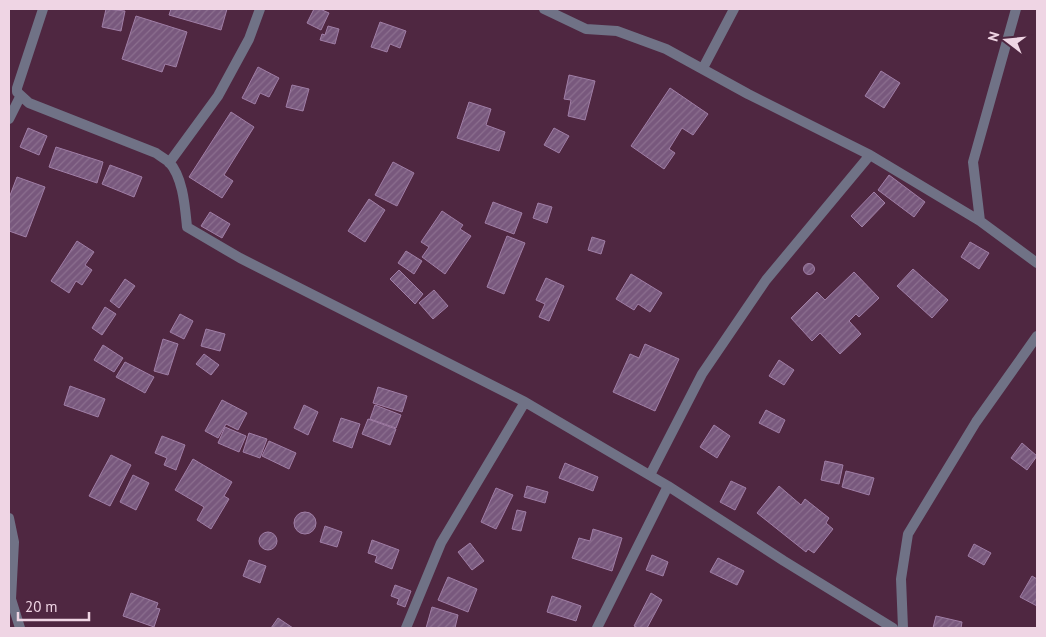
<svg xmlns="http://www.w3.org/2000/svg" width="1046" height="637" viewBox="0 0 1046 637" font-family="'PT Sans',sans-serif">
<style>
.building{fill:url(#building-hatch);stroke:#a07ea6}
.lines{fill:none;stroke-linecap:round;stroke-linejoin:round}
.street{stroke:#707286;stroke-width:10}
</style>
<defs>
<pattern id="building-hatch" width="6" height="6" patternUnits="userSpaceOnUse" patternTransform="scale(1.25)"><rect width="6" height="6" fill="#78587d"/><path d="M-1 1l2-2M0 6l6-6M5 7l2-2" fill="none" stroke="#8c6f8f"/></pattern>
</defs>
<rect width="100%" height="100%" fill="#4f2741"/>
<path class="building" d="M106,9L125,11L121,31L102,27Z
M171,9H227L221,30L169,15Z
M314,9H320L329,13L321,30L307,23Z
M136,16L187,32L176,67L165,64L162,72L122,59Z
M380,22L406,31L400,48L390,44L387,52L371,47Z
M328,26L339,29L335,44L320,40L322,34L325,35Z
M258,67L279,78L269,97L260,93L255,104L242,98Z
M881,71L900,83L884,108L865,96Z
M569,75L595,81L585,120L568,116L571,100L564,99Z
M292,85L309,89L303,111L286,107Z
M670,88L708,114L693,135L682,128L669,149L675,153L664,169L631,146Z
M469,102L491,109L486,125L505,132L499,151L457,138Z
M231,112L254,127L224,175L233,181L222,198L189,177Z
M28,128L47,136L39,155L20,147Z
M554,128L569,136L559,153L544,145Z
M56,147L103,162L97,183L49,167Z
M393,162L414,173L397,206L375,195Z
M110,165L142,177L134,197L102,184Z
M889,175L925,202L914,217L878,190Z
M17,177L45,187L26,237L9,231V198Z
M874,192L885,203L862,227L851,216Z
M369,199L385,210L365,242L348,231Z
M493,202L522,213L514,234L485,223Z
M538,203L552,207L547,223L533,218Z
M442,211L463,225L460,229L471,236L445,274L422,257L429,247L421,242Z
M210,212L230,224L222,238L201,226Z
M507,236L525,243L504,294L487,287Z
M592,237L605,241L601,254L588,250Z
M77,241L94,252L85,265L92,270L82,285L76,281L69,293L51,281Z
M970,242L989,253L979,269L961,257Z
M406,251L422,261L414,274L398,263Z
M803.5 269a5.5 5.5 0 1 1 11 0a5.5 5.5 0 1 1-11 0Z
M913,269L948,300L932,318L897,286Z
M399,270L423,294L415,304L390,279Z
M854,272L879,298L859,317L856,314L849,321L861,334L840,354L820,333L812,341L791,318L817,292L825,300Z
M631,274L662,293L650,312L638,304L634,310L616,299Z
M546,278L564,286L549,321L539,317L545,304L536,300Z
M125,279L135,286L119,308L110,301Z
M434,290L448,306L433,319L419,303Z
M105,307L116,314L102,335L92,328Z
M180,314L193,321L184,339L170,332Z
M206,329L225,334L220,351L201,346Z
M163,339L178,344L168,375L154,371Z
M645,344L679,359L655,411L613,392L630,354L639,358Z
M103,345L123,358L114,372L94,360Z
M204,354L219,365L211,375L196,364Z
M779,360L794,370L784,385L769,376Z
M125,362L154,377L145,393L116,377Z
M70,386L105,399L98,417L64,405Z
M378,387L407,396L402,412L373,403Z
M222,400L247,413L238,430L226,424L218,438L205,431Z
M304,405L318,412L308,435L294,428Z
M375,405L401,415L396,428L370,419Z
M766,410L785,420L779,433L759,423Z
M341,418L360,424L352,448L333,441Z
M368,419L396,429L390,445L362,434Z
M714,425L730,436L717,458L700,447Z
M225,427L246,436L239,452L218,443Z
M249,433L267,439L260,458L243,452Z
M162,436L185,445L176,470L164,465L167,458L155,453Z
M269,441L296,453L289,469L262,456Z
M1022,443L1037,456L1027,470L1011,458Z
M111,455L131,465L110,506L89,496Z
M193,459L232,482L224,496L229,499L211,529L197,520L204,507L175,490Z
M825,461L843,465L839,484L821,480Z
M565,463L598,477L593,491L559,478Z
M846,471L874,478L869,495L842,487Z
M133,475L149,483L136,510L120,502Z
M731,481L746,488L735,510L720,502Z
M527,486L548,492L545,503L524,497Z
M779,486L801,505L805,499L829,518L826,523L833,529L814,553L808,549L806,552L757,513Z
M496,488L513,495L496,529L481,522Z
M517,510L526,512L521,531L512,529Z
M294 523a11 11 0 1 1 22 0a11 11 0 1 1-22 0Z
M325,526L342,532L337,547L320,542Z
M593,529L622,538L612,571L572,558L579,538L590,541Z
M259 541a9 9 0 1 1 18 0a9 9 0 1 1-18 0Z
M372,540L399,550L392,569L375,562L377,556L368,553Z
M470,543L484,561L472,570L458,552Z
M974,544L991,553L984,565L968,556Z
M652,555L668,562L663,576L646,570Z
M718,558L744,571L737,585L710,572Z
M249,560L266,566L260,583L243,576Z
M1032,576L1037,579V606L1020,597Z
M448,577L477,589L468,612L438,600Z
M395,585L411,591L405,607L397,604L399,599L391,596Z
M131,593L158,603L156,608L160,609L154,627L123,616Z
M651,593L662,600L647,628H638L634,626Z
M552,596L581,606L576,621L547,612Z
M432,607L458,615L455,628H426Z
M936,616L962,622L961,628H933Z
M278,618L293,628H271Z"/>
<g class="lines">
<path class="street" d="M43,9L17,88V92L29,103L156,153C160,156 165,159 169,162C183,177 185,207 187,227L240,258L525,402
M544,9L586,29L617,31L666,49L748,94L870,155L980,221
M1016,9L973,162L980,221L1037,263
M703,68L734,9
M9,119L20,97
M169,163L218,96L249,39L260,9
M650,475L702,374L766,280L870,155
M9,518L14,542L11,599L20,628
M406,628L441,543L525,402L668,486L784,561L893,628
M597,628L668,486
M903,628L901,579L908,534L976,422L1037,336"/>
</g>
<rect width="1046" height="637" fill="none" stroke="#efd5e4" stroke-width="20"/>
<g transform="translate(1006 40) rotate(286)" stroke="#4f2741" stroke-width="4" paint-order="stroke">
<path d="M0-4L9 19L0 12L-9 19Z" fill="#efd5e4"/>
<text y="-8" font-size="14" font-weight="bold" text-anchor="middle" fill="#efd5e4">N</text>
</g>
<path d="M18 612v8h71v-8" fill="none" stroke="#efd5e4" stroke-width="2.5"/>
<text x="25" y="612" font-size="15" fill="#efd5e4" stroke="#4f2741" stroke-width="4" paint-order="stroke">20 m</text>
</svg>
